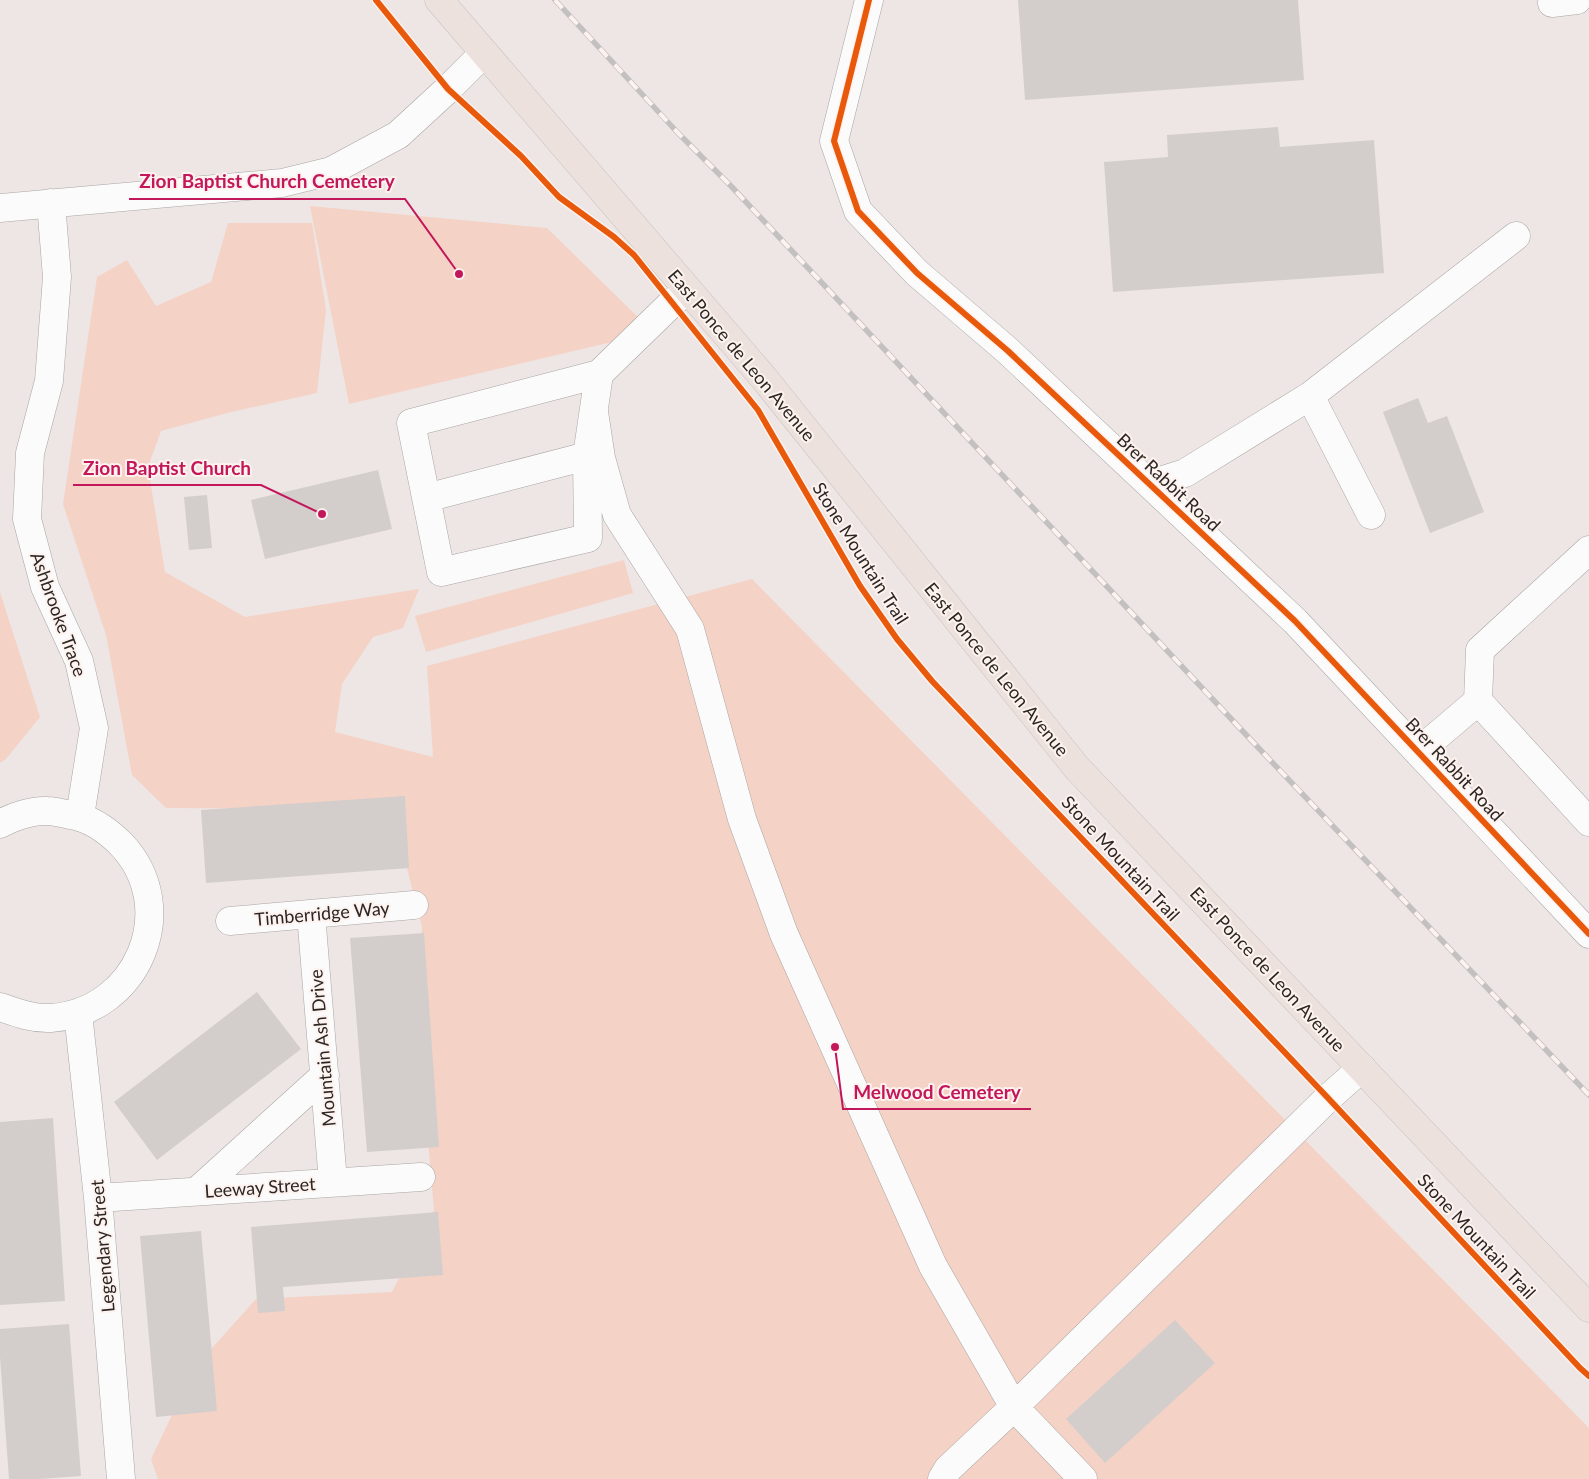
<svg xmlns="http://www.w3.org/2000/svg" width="1589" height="1479" viewBox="0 0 1589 1479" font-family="Lato,sans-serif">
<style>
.green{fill:#f5d2c6}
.building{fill:#d3cecc}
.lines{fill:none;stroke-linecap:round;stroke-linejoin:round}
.minor-casing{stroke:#a9a5a3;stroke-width:29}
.major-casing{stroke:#c6c3c1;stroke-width:29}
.minor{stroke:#fcfbfb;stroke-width:28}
.major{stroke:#ece1dd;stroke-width:28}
.rail-casing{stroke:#c2c1c0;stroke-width:5.5}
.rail{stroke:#fef2ee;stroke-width:4;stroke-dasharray:11;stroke-linecap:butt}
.cycleway-casing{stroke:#fef2ee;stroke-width:9}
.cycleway{stroke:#e8590c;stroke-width:6}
.labels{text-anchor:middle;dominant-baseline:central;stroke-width:4;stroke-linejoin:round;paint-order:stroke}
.street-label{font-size:18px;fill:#2a2624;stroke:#fef2ee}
.leader{fill:none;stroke:#c2185b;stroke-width:2}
.callout-dot{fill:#c2185b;stroke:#fef2ee;stroke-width:2}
.callout-label{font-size:19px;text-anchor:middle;font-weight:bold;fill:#c2185b;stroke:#fef2ee;stroke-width:4;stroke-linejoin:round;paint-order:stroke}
</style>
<rect width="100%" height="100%" fill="#ede6e4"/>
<path class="green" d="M310,206L547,228L641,320L612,342L349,404Z
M228,223H312L326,310L317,393L231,412L161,431L148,467L165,572L245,617L419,589L403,628L373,637L342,684L335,732L433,757L427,666L752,579L1589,1428V1479H158L151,1459L195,1367L256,1299L392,1292L434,1210L417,1014L422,927L398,833L325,809L166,808L132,775L106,635L63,504L97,277L127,260L156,306L211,282Z
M624,560L633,593L426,652L415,616Z
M0,592L40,717L6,759L0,763Z"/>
<path class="building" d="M1018,0H1298L1304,80L1025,100Z
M1278,127L1280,147L1374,140L1384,273L1113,292L1104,162L1168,157L1167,135Z
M1418,398L1428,423L1447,416L1484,512L1430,533L1383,412Z
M378,470L392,529L265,559L251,500Z
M207,495L212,548L189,550L184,497Z
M405,796L409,868L206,883L201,810Z
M424,933L439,1147L367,1152L350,938Z
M257,992L301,1049L157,1160L114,1102Z
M53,1118L65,1301L0,1305V1122Z
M438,1212L443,1275L283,1287L285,1311L258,1313L251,1227Z
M201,1231L217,1411L156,1417L140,1236Z
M1175,1320L1215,1363L1105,1463L1066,1419Z
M69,1324L81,1476L39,1479H9L0,1357V1329Z"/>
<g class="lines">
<defs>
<path id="minor" d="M869,0L834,141L858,211L917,273L1008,351L1295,621L1589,934
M1552,3L1577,0
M51,203L57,277L49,381L30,453L27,519L45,587L79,661L94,728L80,816
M0,208L282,183L331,171L398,135L448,89L484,53
M599,374L587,456L588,538L441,572L411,423L599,374L672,303L687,290
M1310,396L1516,236
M594,412L601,458L617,515L690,629L742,819L784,934L933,1266L1014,1407L1083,1479
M1150,484L1185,473L1310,396L1371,515
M426,498L587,456
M1478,701L1589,822
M1418,752L1478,701L1480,650L1589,550
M0,824C12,817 33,810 47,811C54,811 62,813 70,815C90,818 107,830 121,844C182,908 138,1012 51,1018C33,1019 17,1013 0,1007
M311,914L333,1182
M230,921L414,905
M78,1013L98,1198L121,1479
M197,1191L325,1075
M98,1198L421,1177
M942,1479L948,1469L1014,1407L1328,1098L1362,1068"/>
<path id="major" d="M439,0L763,377L1077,768L1589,1308"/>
</defs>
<use href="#minor" class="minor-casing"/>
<use href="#major" class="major-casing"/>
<use href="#minor" class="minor"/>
<use href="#major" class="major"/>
<defs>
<path id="rail" d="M555,0L678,133L731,186L1251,740L1589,1095"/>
</defs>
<use href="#rail" class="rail-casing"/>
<use href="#rail" class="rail"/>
<defs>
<path id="cycleway" d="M376,0L448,89L521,156L559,197L614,237L634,255L758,410L860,586L897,639L932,681L1328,1098L1580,1368L1589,1376
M869,0L834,141L858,211L917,273L1008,351L1295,621L1589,934"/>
</defs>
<use href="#cycleway" class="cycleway-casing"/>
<use href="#cycleway" class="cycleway"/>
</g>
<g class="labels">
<g class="street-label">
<text transform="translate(742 355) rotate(50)">East Ponce de Leon Avenue</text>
<text transform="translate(1169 482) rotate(43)">Brer Rabbit Road</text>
<text transform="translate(861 553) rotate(58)">Stone Mountain Trail</text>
<text transform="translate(59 614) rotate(70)">Ashbrooke Trace</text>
<text transform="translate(997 669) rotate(51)">East Ponce de Leon Avenue</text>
<text transform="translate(1455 769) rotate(47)">Brer Rabbit Road</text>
<text transform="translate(1121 858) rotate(47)">Stone Mountain Trail</text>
<text transform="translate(322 913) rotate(-5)">Timberridge Way</text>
<text transform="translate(1268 969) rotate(47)">East Ponce de Leon Avenue</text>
<text transform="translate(322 1048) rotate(-95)">Mountain Ash Drive</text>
<text transform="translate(260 1187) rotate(-4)">Leeway Street</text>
<text transform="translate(1477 1236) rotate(47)">Stone Mountain Trail</text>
<text transform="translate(102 1246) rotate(-95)">Legendary Street</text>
</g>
</g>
<path class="leader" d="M459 274L405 199H129M322 514L261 485H73M835 1047L843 1109H1031"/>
<g class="callout-dot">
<circle cx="459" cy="274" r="5"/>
<circle cx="322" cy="514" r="5"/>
<circle cx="835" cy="1047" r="5"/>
</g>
<g class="callout-label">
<text x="267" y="188">Zion Baptist Church Cemetery</text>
<text x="167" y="475">Zion Baptist Church</text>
<text x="937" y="1099">Melwood Cemetery</text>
</g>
</svg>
